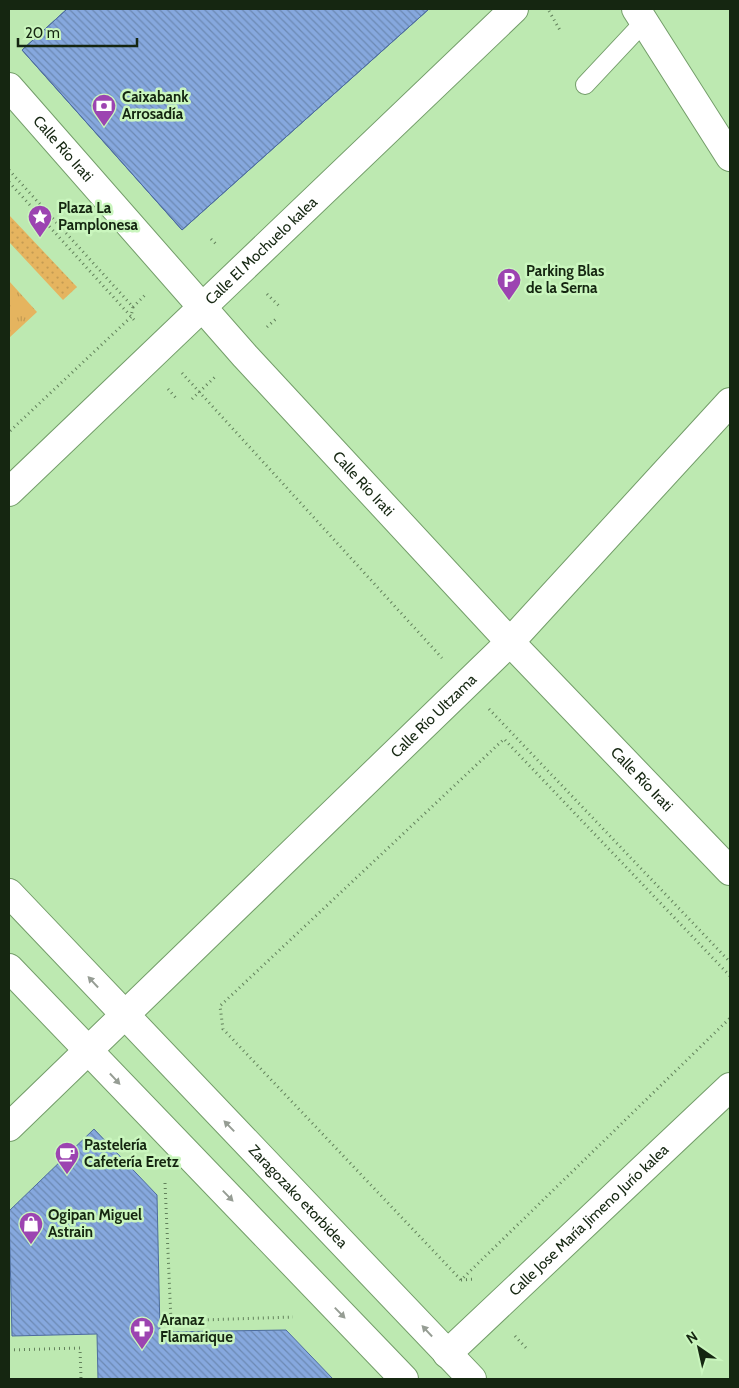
<svg xmlns="http://www.w3.org/2000/svg" width="739" height="1388" viewBox="0 0 739 1388" font-family="Cabin,sans-serif">
<style>
.grass{fill:url(#grass-dots)}
.park{fill:url(#park-tufts)}
.building{fill:url(#building-back-hatch);stroke:#4d6c9f}
.lines{fill:none;stroke-linecap:round;stroke-linejoin:round}
.lane-casing{stroke:#739d69;stroke-width:20}
.street-casing{stroke:#739d69;stroke-width:30}
.secondary-casing{stroke:#739d69;stroke-width:30}
.path{stroke:#62805b;stroke-width:3;stroke-dasharray:1 4;stroke-linecap:butt}
.lane{stroke:#fff;stroke-width:18}
.street{stroke:#fff;stroke-width:28}
.secondary{stroke:#fff;stroke-width:28}
.oneway{fill:#969d94}
.labels{text-anchor:middle;dominant-baseline:central;stroke-width:5;stroke-linejoin:round;paint-order:stroke}
.poi-label{font-size:15px;font-weight:bold;fill:#152611;stroke:#caf6be;text-anchor:start}
.street-label{font-size:15px;fill:#152611;stroke:#caf6be}
</style>
<defs>
<pattern id="grass-dots" width="8" height="8" patternUnits="userSpaceOnUse" patternTransform="scale(1.25)"><rect width="8" height="8" fill="#e5b45f"/><path d="M2 2h.1M6 6h.1" fill="none" stroke="#c49b52" stroke-width="1.8" stroke-linecap="round"/></pattern>
<pattern id="park-tufts" width="24" height="20" patternUnits="userSpaceOnUse" patternTransform="scale(1.25)"><rect width="24" height="20" fill="#e5b45f"/><path d="M3 7l-1-3M5 7V3M7 7l1-3M15 17l-1-3M17 17v-4M19 17l1-3" fill="none" stroke="#c49b52"/></pattern>
<pattern id="building-back-hatch" width="6" height="6" patternUnits="userSpaceOnUse" patternTransform="scale(1.25)"><rect width="6" height="6" fill="#86a8de"/><path d="M-1 5l2 2M0 0l6 6M5-1l2 2" fill="none" stroke="#6c89b3"/></pattern>
</defs>
<rect width="100%" height="100%" fill="#bde9b1"/>
<path class="grass" d="M9,215L77,287L63,300L9,242Z"/>
<path class="park" d="M9,281L37,312L9,338Z"/>
<path class="building" d="M67,9H429L182,230L22,50Z
M67,9H429L182,230L22,50Z
M94,1129L157,1195L160,1332L286,1330L333,1379H98L97,1334L12,1336L9,1211Z"/>
<g class="lines">
<defs>
<path id="lane" d="M585,85L644,22"/>
<g id="street">
<path id="s1" d="M9,87L245,356L510,642L730,871"/>
<path id="s2" d="M9,492L514,9"/>
<path id="s3" d="M447,1354L730,1087"/>
</g>
<g id="secondary">
<path d="M636,9L730,157"/>
<path id="s4" d="M9,893L472,1379"/>
<path d="M9,968L404,1379"/>
<path id="s5" d="M9,1127L510,642L730,402"/>
</g>
</defs>
<use href="#lane" class="lane-casing"/>
<use href="#street" class="street-casing"/>
<use href="#secondary" class="secondary-casing"/>
<path class="path" d="M549,11L561,32
M9,170L133,307L131,317L9,432
M9,182L136,322
M211,239L218,246
M267,294L279,306
M133,307L145,295
M267,327L277,318
M182,373L442,658
M168,389L176,398
M192,399L217,375
M489,709L730,962
M730,976L504,739L220,1006L223,1029L461,1280L730,1018
M165,1183L171,1321L293,1317
M461,1280L475,1279
M515,1336L527,1349
M9,1350L80,1348L81,1379"/>
<use href="#lane" class="lane"/>
<use href="#street" class="street"/>
<use href="#secondary" class="secondary"/>
</g>
<defs><path id="oneway-solid" d="M-6-.8H1V-3.2L6.5 0L1 3.2V.8H-6Z" transform="scale(1.25)"/></defs>
<g class="oneway">
<use href="#oneway-solid" transform="translate(93 982) rotate(-133)"/>
<use href="#oneway-solid" transform="translate(115 1079) rotate(47)"/>
<use href="#oneway-solid" transform="translate(229 1126) rotate(-134)"/>
<use href="#oneway-solid" transform="translate(228 1196) rotate(46)"/>
<use href="#oneway-solid" transform="translate(340 1313) rotate(46)"/>
<use href="#oneway-solid" transform="translate(427 1331) rotate(-133)"/>
</g>
<defs>
<symbol id="bank-pin" viewBox="-11 -11 22 30"><path d="M0 17L-7.5 6A9.5 9.5 0 1 1 7.5 6Z" fill="#9c44b1" stroke="#caf6be"/><path d="M-6-4H6V4H-6ZM0-2.3a2.3 2.3 0 1 0 0 4.6a2.3 2.3 0 1 0 0-4.6Z" fill="#fff"/></symbol>
<symbol id="sight-pin" viewBox="-11 -11 22 30"><path d="M0 17L-7.5 6A9.5 9.5 0 1 1 7.5 6Z" fill="#9c44b1" stroke="#caf6be"/><path d="M0-6L1.8-2.2L6-1.7L2.9 1.2L3.7 5.4L0 3.3L-3.7 5.4L-2.9 1.2L-6-1.7L-1.8-2.2Z" fill="#fff"/></symbol>
<symbol id="parking-pin" viewBox="-11 -11 22 30"><path d="M0 17L-7.5 6A9.5 9.5 0 1 1 7.5 6Z" fill="#9c44b1" stroke="#caf6be"/><path d="M-3.5-5.5H1a3.5 3.5 0 0 1 0 7H-1V5.5H-3.5ZM-1-3.4V-.6H.8a1.4 1.4 0 0 0 0-2.8Z" fill="#fff"/></symbol>
<symbol id="cafe-pin" viewBox="-11 -11 22 30"><path d="M0 17L-7.5 6A9.5 9.5 0 1 1 7.5 6Z" fill="#9c44b1" stroke="#caf6be"/><path d="M-5.5-4.5H6V0H3Q3 3.5 0 3.5H-2.5Q-5.5 3.5-5.5 0ZM3-3.2v2h1.7v-2ZM-6 4.5H4V6H-6Z" fill="#fff"/></symbol>
<symbol id="shop-pin" viewBox="-11 -11 22 30"><path d="M0 17L-7.5 6A9.5 9.5 0 1 1 7.5 6Z" fill="#9c44b1" stroke="#caf6be"/><path d="M-5-2.5h2.3a2.7 3.5 0 0 1 5.4 0H5L5.5 6h-11ZM-1.5-2.5h3a1.5 2.3 0 0 0-3 0Z" fill="#fff"/></symbol>
<symbol id="pharmacy-pin" viewBox="-11 -11 22 30"><path d="M0 17L-7.5 6A9.5 9.5 0 1 1 7.5 6Z" fill="#9c44b1" stroke="#caf6be"/><path d="M-2-6h4v4h4v4h-4v4h-4v-4h-4v-4h4Z" fill="#fff"/></symbol>
</defs>
<g fill-rule="evenodd">
<use href="#bank-pin" x="90" y="92" width="28" height="38"/>
<use href="#sight-pin" x="26" y="203" width="28" height="38"/>
<use href="#parking-pin" x="495" y="266" width="28" height="38"/>
<use href="#cafe-pin" x="53" y="1140" width="28" height="38"/>
<use href="#shop-pin" x="17" y="1210" width="28" height="38"/>
<use href="#pharmacy-pin" x="128" y="1315" width="28" height="38"/>
</g>
<g class="labels">
<g class="poi-label">
<text x="122" y="97">Caixabank<tspan x="122" dy="17">Arrosadía</tspan></text>
<text x="58" y="208">Plaza La<tspan x="58" dy="17">Pamplonesa</tspan></text>
<text x="526" y="271">Parking Blas<tspan x="526" dy="17">de la Serna</tspan></text>
<text x="84" y="1145">Pastelería<tspan x="84" dy="17">Cafetería Eretz</tspan></text>
<text x="48" y="1215">Ogipan Miguel<tspan x="48" dy="17">Astrain</tspan></text>
<text x="160" y="1320">Aranaz<tspan x="160" dy="17">Flamarique</tspan></text>
</g>
<g class="street-label">
<text stroke="none"><textPath href="#s1" startOffset="82">Calle Río Irati</textPath></text>
<text stroke="none"><textPath href="#s2" startOffset="349">Calle El Mochuelo kalea</textPath></text>
<text stroke="none"><textPath href="#s1" startOffset="532">Calle Río Irati</textPath></text>
<text stroke="none"><textPath href="#s5" startOffset="591">Calle Río Ultzama</textPath></text>
<text stroke="none"><textPath href="#s1" startOffset="938">Calle Río Irati</textPath></text>
<text stroke="none"><textPath href="#s4" startOffset="419">Zaragozako etorbidea</textPath></text>
<text stroke="none"><textPath href="#s3" startOffset="195">Calle Jose María Jimeno Jurío kalea</textPath></text>
</g>
</g>
<rect width="739" height="1388" fill="none" stroke="#152611" stroke-width="20"/>
<g transform="translate(699 1348) rotate(326)" stroke="#caf6be" stroke-width="4" paint-order="stroke">
<path d="M0-4L9 19L0 12L-9 19Z" fill="#152611"/>
<text y="-8" font-size="14" font-weight="bold" text-anchor="middle" fill="#152611">N</text>
</g>
<path d="M18 38v8h119v-8" fill="none" stroke="#152611" stroke-width="2.5"/>
<text x="25" y="38" font-size="15" fill="#152611" stroke="#caf6be" stroke-width="4" paint-order="stroke">20 m</text>
</svg>
